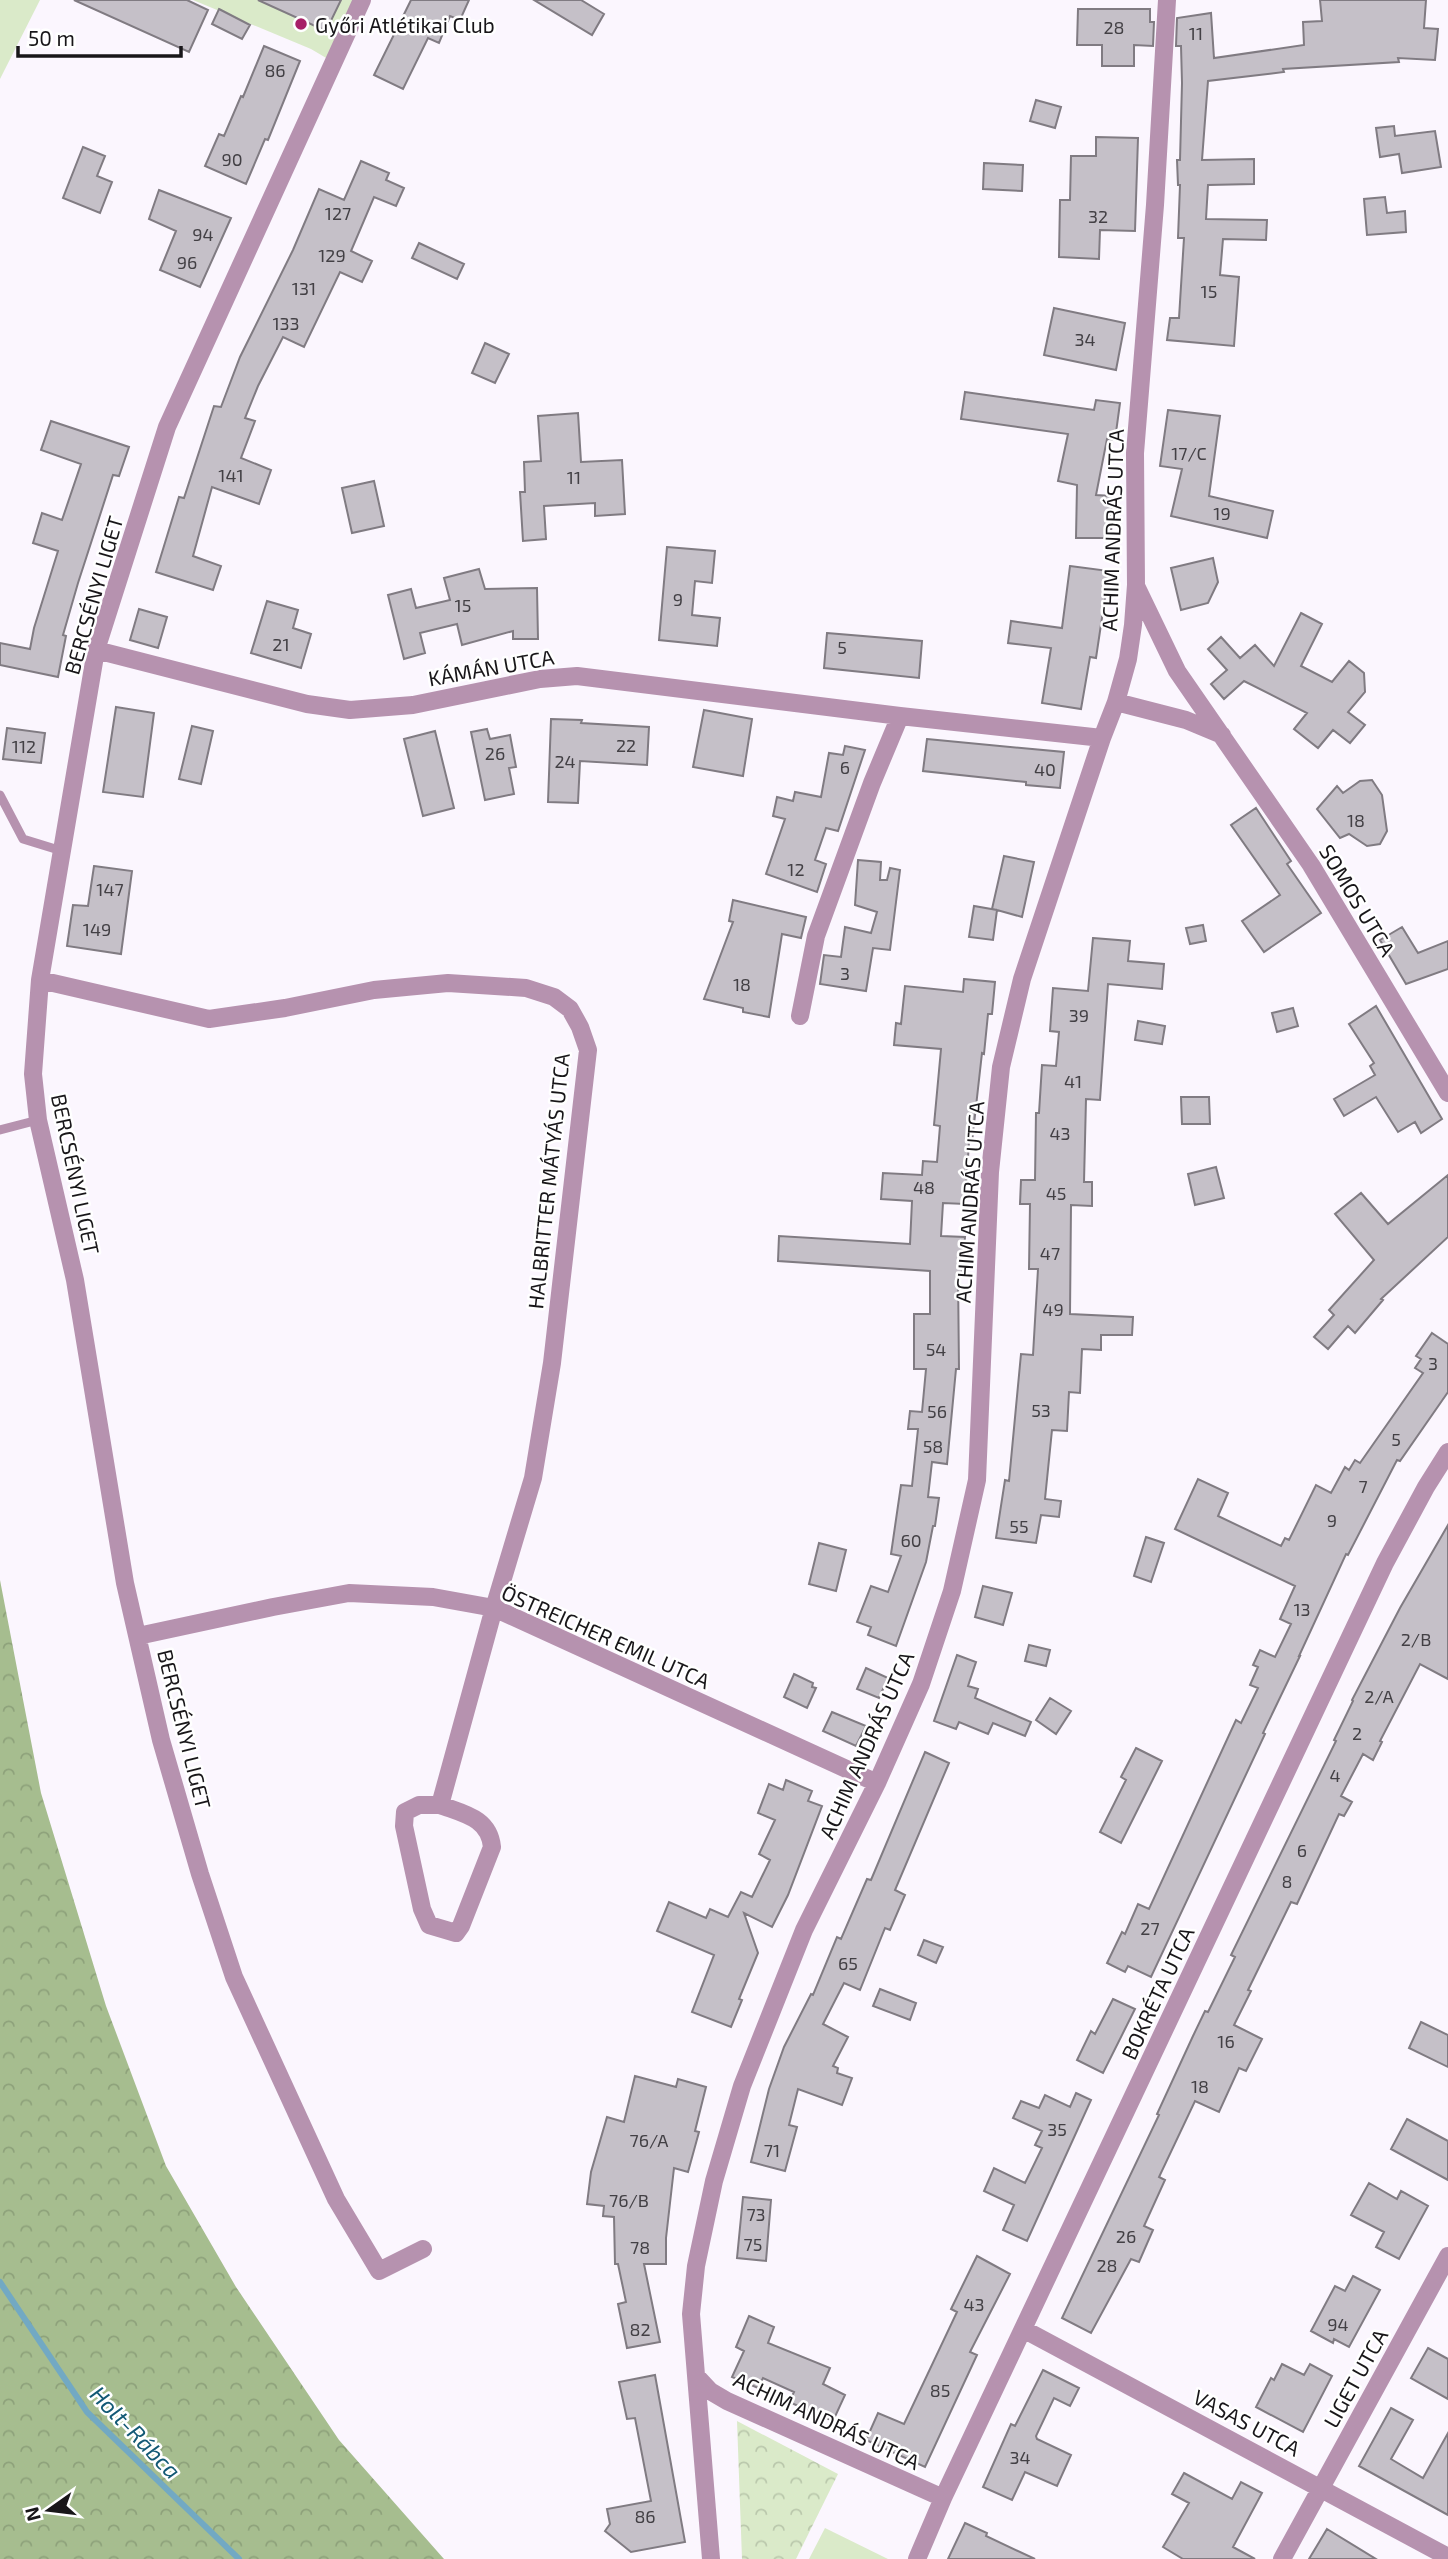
<svg xmlns="http://www.w3.org/2000/svg" width="1448" height="2559" viewBox="0 0 1448 2559" font-family="'Exo 2',sans-serif">
<style>
.forest{fill:url(#forest-crowns)}
.park{fill:url(#park-crowns)}
.pitch{fill:#daeac9}
.lines{fill:none;stroke-linecap:round;stroke-linejoin:round}
.stream{stroke:#72a9c3;stroke-width:6}
.building{fill:#c5c0c8;stroke:#807b82;stroke-width:2}
.lane{stroke:#b692af;stroke-width:9}
.street{stroke:#b692af;stroke-width:18}
.poi-dot{fill:#a72067;stroke:#fff;stroke-width:2.5}
.labels{text-anchor:middle;dominant-baseline:central;stroke-width:5;stroke-linejoin:round;paint-order:stroke}
.number-label{font-size:18px;fill:#434045}
.poi-label{font-size:21px;fill:#181619;stroke:#fff;text-anchor:start}
.street-label{font-size:21px;fill:#181619;stroke:#fff}
.water-label{font-size:23px;font-style:italic;fill:#135975;stroke:#fff}
</style>
<defs>
<pattern id="forest-crowns" width="20" height="18" patternUnits="userSpaceOnUse" patternTransform="scale(1.75)"><rect width="20" height="18" fill="#a6bd8f"/><path d="M2 6a3 3 0 1 1 6 0M12 15a3 3 0 1 1 6 0" fill="none" stroke="#8ea27b"/></pattern>
<pattern id="park-crowns" width="20" height="18" patternUnits="userSpaceOnUse" patternTransform="scale(1.75)"><rect width="20" height="18" fill="#daeac9"/><path d="M2 6a3 3 0 1 1 6 0M12 15a3 3 0 1 1 6 0" fill="none" stroke="#bac8ac"/></pattern>
</defs>
<rect width="100%" height="100%" fill="#fbf6fe"/>
<path class="forest" d="M0,1580L41,1793L106,2006L166,2166L236,2287L339,2440L444,2559H0Z"/>
<path class="park" d="M737,2421L838,2474L796,2559H742Z"/>
<path class="pitch" d="M0,0H40L0,79Z
M193,0H361L333,62L311,49Z
M825,2528L888,2559H809Z"/>
<g class="lines">
<path class="stream" d="M0,2282L87,2412L239,2559"/>
</g>
<path class="building" d="M74,0H187L208,10L189,52Z
M258,0H341L326,31Z
M411,0H469L460,20L450,16L439,43L428,38L403,89L374,75Z
M534,0H581L604,14L592,35Z
M1320,0H1426L1424,28L1438,29L1435,60L1398,58L1399,62L1283,69L1284,72L1208,81L1202,160L1254,159V184L1208,185L1206,219L1267,220L1266,240L1223,239L1220,275L1239,277L1234,346L1167,340L1170,318H1179L1184,238H1178L1180,185H1178L1177,160H1180L1182,83L1181,46H1176L1177,18L1211,13L1214,58L1304,45L1303,22L1322,21Z
M219,9L250,25L242,39L212,24Z
M1078,9H1150V22H1154L1153,46L1134,45V66H1102V45H1077Z
M264,46L300,61L268,140L265,139L246,184L205,166L219,134L224,136L241,96L243,97Z
M1036,100L1061,107L1055,128L1030,121Z
M1394,126L1395,136L1435,131L1441,167L1402,173L1399,154L1380,157L1376,128Z
M1096,137L1138,138L1135,231L1100,230L1099,259L1059,257L1060,200H1070L1071,156H1096Z
M83,147L105,156L97,176L112,182L100,213L63,198Z
M361,161L389,173L386,180L404,188L396,206L374,197L351,251L372,261L362,282L340,272L304,347L283,337L258,386L245,418L255,421L241,458L271,470L259,504L212,487L193,556L221,566L213,590L156,572L179,497L184,498L214,406L221,407L240,357L293,250L319,189L344,200Z
M984,163L1023,165L1022,191L983,189Z
M159,190L231,218L200,287L160,270L176,231L149,219Z
M1385,197L1387,213L1405,211L1406,232L1367,235L1364,199Z
M419,243L464,264L457,279L412,258Z
M1054,308L1125,323L1116,370L1044,355Z
M485,343L509,354L495,383L472,373Z
M965,392L1094,410L1096,400L1120,403L1115,440L1107,439L1096,495L1112,496L1111,538H1076L1077,485L1058,481L1068,434L961,419Z
M1168,410L1220,416L1209,496L1273,511L1267,538L1171,516L1182,469L1160,466Z
M578,413L581,462L622,460L625,514L595,516V503L544,506L546,539L523,541L520,492H525L524,462L541,461L538,416Z
M51,421L129,447L119,476L113,475L78,583L63,635L66,636L58,677L0,665V643L30,649L34,628L58,551L33,543L42,513L62,520L81,464L41,450Z
M374,481L384,526L352,533L342,488Z
M667,547L715,551L712,583L695,581L692,615L720,618L717,646L659,640Z
M1213,558L1218,582L1208,603L1181,610L1171,568Z
M1070,566L1109,571L1096,658L1090,657L1081,709L1042,703L1051,648L1008,643L1011,621L1062,628Z
M479,569L485,589L537,588L538,639H513V631L462,645L457,624L420,633L425,653L404,659L388,595L411,589L416,608L450,600L444,578Z
M267,601L298,610L293,628L311,634L301,668L251,653Z
M139,609L167,617L158,648L130,640Z
M1301,613L1322,624L1301,666L1332,682L1349,661L1364,673L1365,692L1348,712L1365,725L1350,743L1333,730L1318,748L1294,729L1307,713L1244,681L1224,699L1211,684L1227,670L1208,649L1221,637L1240,658L1255,645L1274,666Z
M827,633L922,641L919,678L824,668Z
M116,707L154,713L143,797L103,792Z
M704,710L752,719L743,776L693,767Z
M551,719L582,720L581,723L649,727L647,765L580,761L578,803L548,802Z
M192,726L213,731L201,784L179,779Z
M7,728L45,733L41,763L3,759Z
M487,729L490,739L510,735L516,767L509,768L514,794L485,800L471,732Z
M435,731L454,808L423,816L404,739Z
M927,739L1064,752L1060,788L1026,785V782L923,771Z
M845,746L865,750L838,831L826,828L815,860L826,864L817,892L766,874L785,819L773,816L777,797L793,801L795,792L821,797L829,753L843,755Z
M1372,780L1382,795L1387,831L1380,844L1367,846L1349,834L1340,838L1317,809L1337,786L1343,793L1360,781Z
M1256,808L1291,861L1287,864L1321,913L1264,952L1242,921L1280,895L1231,825Z
M1004,856L1034,862L1022,917L997,910L993,940L969,937L974,906L997,910L992,909Z
M858,860L881,862L880,880H887L890,868L900,870L890,950L873,948L866,991L820,984L824,955L841,957L845,927L871,933L877,912L855,905Z
M94,866L132,871L121,954L67,946L73,905L88,906Z
M733,900L806,917L801,938L782,934L769,1017L743,1012V1008L704,999L733,922L729,921Z
M1203,925L1206,941L1190,944L1186,928Z
M1402,927L1418,953L1448,941V969L1406,984L1380,940Z
M1093,938L1130,941L1128,961L1164,964L1162,989L1108,984L1100,1100L1086,1099L1084,1182H1092V1206L1071,1205L1070,1314L1133,1317L1132,1335H1101V1350L1082,1349L1080,1393L1069,1392L1067,1431L1052,1430L1045,1499L1061,1501L1059,1517L1041,1515L1036,1543L996,1538L1005,1480L1009,1481L1021,1354L1033,1355L1038,1269H1029L1030,1204H1020L1021,1180H1035L1036,1113H1039L1042,1065L1056,1066L1059,1032L1050,1031L1053,988L1088,991Z
M964,979L995,982L992,1014H988L984,1054L982,1053L972,1142H969L965,1204L943,1203L941,1236L965,1237L962,1273H958L959,1369H956L947,1464L932,1462L928,1497L939,1498L935,1526H933L926,1562L896,1646L868,1635L871,1627L857,1622L871,1586L888,1592L901,1556L891,1554L901,1485L912,1486L918,1429H908L910,1411L922,1412L926,1369H914V1314H930V1271L778,1261L779,1236L910,1244L912,1201L881,1199L883,1173L922,1175L923,1161L937,1162L940,1126L934,1125L941,1049L894,1045L896,1023L901,1024L905,986L963,992Z
M1376,1006L1442,1119L1421,1133L1415,1122L1398,1132L1376,1097L1344,1116L1334,1099L1375,1075L1370,1066L1374,1063L1349,1024Z
M1293,1008L1298,1026L1277,1032L1272,1013Z
M1138,1021L1165,1026L1162,1044L1135,1040Z
M1181,1097H1209L1210,1124H1182Z
M1216,1167L1224,1198L1195,1205L1188,1174Z
M1448,1175V1237L1381,1299L1383,1300L1355,1333L1348,1326L1328,1349L1314,1337L1334,1315L1329,1310L1374,1260L1335,1214L1361,1193L1388,1224Z
M1432,1333L1448,1344V1392L1400,1461L1397,1460L1348,1555L1346,1554L1299,1656H1300L1263,1733L1265,1734L1151,1977L1128,1966L1125,1972L1107,1963L1122,1932L1125,1934L1138,1904L1149,1909L1236,1720L1241,1723L1258,1688L1250,1685L1258,1667L1253,1665L1260,1650L1275,1657L1291,1624L1280,1619L1295,1586L1175,1529L1198,1479L1228,1493L1218,1516L1281,1546L1285,1538L1289,1540L1316,1485L1331,1493L1345,1467L1349,1470L1355,1460L1360,1463L1423,1373L1415,1368L1421,1359L1416,1356Z
M1448,1525V1679L1420,1664L1380,1741L1382,1742L1373,1760L1363,1754L1341,1796L1352,1802L1344,1816L1339,1814L1297,1904L1291,1902L1248,1990L1251,1991L1234,2025L1262,2039L1246,2071L1239,2068L1219,2112L1195,2101L1159,2177L1165,2180L1144,2226L1153,2230L1139,2262L1131,2259L1091,2333L1062,2318L1159,2115L1157,2114L1193,2036L1205,2011L1208,2012L1235,1957L1231,1955L1336,1741L1334,1740L1353,1701L1352,1700L1400,1608Z
M1146,1537L1164,1543L1151,1582L1134,1576Z
M819,1543L846,1550L836,1591L809,1584Z
M983,1586L1012,1593L1003,1625L975,1617Z
M1029,1645L1050,1650L1046,1666L1025,1661Z
M957,1655L976,1662L968,1686L978,1689L975,1698L1031,1722L1025,1736L993,1723L988,1734L959,1722L956,1729L934,1721Z
M866,1668L888,1678L879,1698L857,1689Z
M794,1674L813,1683L812,1687L816,1688L807,1708L784,1697Z
M1050,1698L1071,1711L1056,1734L1036,1720Z
M832,1712L866,1726L856,1746L823,1731Z
M1136,1748L1162,1761L1121,1843L1100,1832L1126,1780L1121,1777Z
M925,1752L949,1763L895,1890L905,1895L890,1930L885,1928L860,1990L844,1983L823,2024L848,2037L833,2066L838,2068L837,2073L852,2078L842,2105L798,2089L789,2125L797,2127L785,2171L751,2162L769,2089L784,2047L811,1994L813,1995L837,1937L841,1939L867,1879L871,1880Z
M786,1780L812,1791L808,1801L822,1806L788,1895L772,1927L744,1913L758,1953L739,1999L742,2000L731,2027L692,2012L714,1955L657,1931L669,1902L706,1918L710,1909L728,1917L741,1892L752,1897L770,1860L759,1854L775,1820L758,1813L769,1784L783,1790Z
M924,1940L943,1947L936,1963L918,1955Z
M880,1989L916,2003L910,2020L873,2006Z
M1113,1999L1135,2009L1103,2073L1077,2060L1091,2031L1095,2034Z
M1421,2022L1448,2035V2067L1409,2048Z
M635,2076L676,2087L678,2079L706,2087L695,2131L699,2132L688,2172L674,2168L666,2238V2264H644L660,2342L627,2348L618,2304L626,2302L618,2264H615L614,2217L603,2216L604,2206L587,2204L591,2172L607,2117L624,2122Z
M1076,2093L1091,2100L1027,2241L1003,2230L1014,2205L984,2191L994,2168L1025,2183L1042,2148L1035,2145L1042,2131L1013,2118L1021,2101L1039,2108L1045,2095L1070,2107Z
M1407,2119L1448,2141V2180L1391,2149Z
M1369,2183L1397,2199L1401,2191L1428,2206L1399,2259L1376,2247L1384,2232L1351,2215Z
M743,2197L771,2200L766,2261L737,2258Z
M977,2256L1010,2274L970,2352L977,2355L925,2467L866,2440L878,2413L904,2424L957,2312L951,2309Z
M1353,2276L1380,2290L1349,2347L1334,2339L1333,2343L1311,2331L1335,2286L1345,2291Z
M749,2316L774,2327L768,2343L830,2368L823,2384L845,2395L833,2421L789,2402L794,2392L763,2378L758,2388L732,2377L744,2351L736,2347Z
M1428,2348L1448,2359V2399L1411,2378Z
M1282,2364L1304,2375L1310,2364L1332,2376L1303,2432L1256,2407L1271,2378L1274,2380Z
M1043,2370L1079,2388L1070,2406L1054,2398L1036,2436L1037,2439L1071,2455L1057,2486L1025,2472L1012,2500L983,2487L1011,2424L1015,2426Z
M655,2375L685,2542L631,2552L605,2531L610,2524L607,2509L651,2501L635,2418L627,2419L619,2382Z
M1391,2408L1413,2420L1391,2459L1423,2478L1448,2433V2515L1359,2466Z
M1184,2473L1232,2499L1241,2482L1262,2493L1233,2547L1255,2559H1183L1163,2547L1189,2503L1172,2494Z
M965,2523L987,2533L986,2536L1035,2559H948Z
M1327,2529L1376,2559H1309Z"/>
<g class="lines">
<path class="lane" d="M0,795L23,839L62,851
M0,1130L38,1120"/>
<path class="street" d="M362,0L167,427L96,650L40,980L33,1074L38,1120L75,1280L125,1583L161,1740L200,1874L234,1977L336,2199L379,2271L423,2249
M1137,588L1177,671L1311,865L1448,1093
M96,650L307,704L350,710L413,705L540,679L577,676L900,716L1102,738
M1116,702L1186,720L1222,735
M40,980L209,1019L285,1008L374,990L448,983L526,988L554,997L570,1009L580,1027L588,1050L552,1363L533,1478L494,1608L440,1805H419L405,1812L404,1826L422,1909L429,1925L456,1933L461,1926L492,1847C489,1818 464,1814 440,1805
M800,1016L816,936L872,783L900,716
M138,1636L273,1607L349,1593L433,1597L494,1608L877,1783
M1023,2329L1448,2557
M696,2376L710,2391L727,2401L943,2498
M711,2559L691,2314L696,2266L714,2181L742,2086L804,1930L877,1783L921,1684L952,1591L977,1480L990,1172L1001,1067L1022,979L1102,738L1116,702L1128,659L1133,625L1136,585L1135,453L1155,205L1167,0
M917,2559L943,2498L1385,1563L1426,1487L1448,1452
M1282,2559L1448,2256"/>
</g>
<circle class="poi-dot" cx="301" cy="24" r="7"/>
<g class="labels">
<g class="number-label">
<text x="1114" y="27">28</text>
<text x="1196" y="33">11</text>
<text x="275" y="70">86</text>
<text x="232" y="159">90</text>
<text x="338" y="213">127</text>
<text x="1098" y="216">32</text>
<text x="203" y="234">94</text>
<text x="332" y="255">129</text>
<text x="187" y="262">96</text>
<text x="304" y="288">131</text>
<text x="1209" y="291">15</text>
<text x="286" y="323">133</text>
<text x="1085" y="339">34</text>
<text x="1189" y="453">17/C</text>
<text x="231" y="475">141</text>
<text x="574" y="477">11</text>
<text x="1222" y="513">19</text>
<text x="678" y="599">9</text>
<text x="463" y="605">15</text>
<text x="281" y="644">21</text>
<text x="842" y="647">5</text>
<text x="626" y="745">22</text>
<text x="24" y="746">112</text>
<text x="495" y="753">26</text>
<text x="565" y="761">24</text>
<text x="845" y="767">6</text>
<text x="1045" y="769">40</text>
<text x="1356" y="820">18</text>
<text x="796" y="869">12</text>
<text x="110" y="889">147</text>
<text x="97" y="929">149</text>
<text x="845" y="973">3</text>
<text x="742" y="984">18</text>
<text x="1079" y="1015">39</text>
<text x="1073" y="1081">41</text>
<text x="1060" y="1133">43</text>
<text x="924" y="1187">48</text>
<text x="1056" y="1193">45</text>
<text x="1050" y="1253">47</text>
<text x="1053" y="1309">49</text>
<text x="936" y="1349">54</text>
<text x="1433" y="1363">3</text>
<text x="1041" y="1410">53</text>
<text x="937" y="1411">56</text>
<text x="1396" y="1439">5</text>
<text x="933" y="1446">58</text>
<text x="1363" y="1486">7</text>
<text x="1332" y="1520">9</text>
<text x="1019" y="1526">55</text>
<text x="911" y="1540">60</text>
<text x="1302" y="1609">13</text>
<text x="1416" y="1639">2/B</text>
<text x="1379" y="1696">2/A</text>
<text x="1357" y="1733">2</text>
<text x="1335" y="1775">4</text>
<text x="1302" y="1850">6</text>
<text x="1287" y="1881">8</text>
<text x="1150" y="1928">27</text>
<text x="848" y="1963">65</text>
<text x="1226" y="2041">16</text>
<text x="1200" y="2086">18</text>
<text x="1057" y="2129">35</text>
<text x="649" y="2140">76/A</text>
<text x="772" y="2150">71</text>
<text x="629" y="2200">76/B</text>
<text x="756" y="2214">73</text>
<text x="1126" y="2236">26</text>
<text x="753" y="2244">75</text>
<text x="640" y="2247">78</text>
<text x="1107" y="2265">28</text>
<text x="974" y="2304">43</text>
<text x="1338" y="2324">94</text>
<text x="640" y="2329">82</text>
<text x="940" y="2390">85</text>
<text x="1020" y="2457">34</text>
<text x="645" y="2516">86</text>
</g>
<g class="poi-label">
<text x="315" y="24">Győri Atlétikai Club</text>
</g>
<g class="street-label">
<text transform="translate(1112 530) rotate(-88)">ACHIM ANDRÁS UTCA</text>
<text transform="translate(93 595) rotate(-74)">BERCSÉNYI LIGET</text>
<text transform="translate(491 667) rotate(-10)">KÁMÁN UTCA</text>
<text transform="translate(1358 900) rotate(59)">SOMOS UTCA</text>
<text transform="translate(76 1174) rotate(78)">BERCSÉNYI LIGET</text>
<text transform="translate(548 1181) rotate(-84)">HALBRITTER MÁTYÁS UTCA</text>
<text transform="translate(969 1202) rotate(-86)">ACHIM ANDRÁS UTCA</text>
<text transform="translate(606 1636) rotate(24)">ÖSTREICHER EMIL UTCA</text>
<text transform="translate(185 1729) rotate(76)">BERCSÉNYI LIGET</text>
<text transform="translate(866 1745) rotate(-66)">ACHIM ANDRÁS UTCA</text>
<text transform="translate(1157 1993) rotate(-65)">BOKRÉTA UTCA</text>
<text transform="translate(1355 2378) rotate(-61)">LIGET UTCA</text>
<text transform="translate(827 2420) rotate(25)">ACHIM ANDRÁS UTCA</text>
<text transform="translate(1247 2422) rotate(28)">VASAS UTCA</text>
</g>
<g class="water-label">
<text transform="translate(136 2432) rotate(46)">Holt-Rábca</text>
</g>
</g>
<g transform="translate(49 2510) rotate(256)" stroke="#ffffff" stroke-width="5" paint-order="stroke">
<path d="M0-5L12 26L0 18L-12 26Z" fill="#181619"/>
<text y="-10" font-size="19" font-weight="bold" text-anchor="middle" fill="#181619">N</text>
</g>
<path d="M18 46v10h163v-10" fill="none" stroke="#181619" stroke-width="3.5"/>
<text x="28" y="46" font-size="21" fill="#181619" stroke="#ffffff" stroke-width="5" paint-order="stroke">50 m</text>
</svg>
